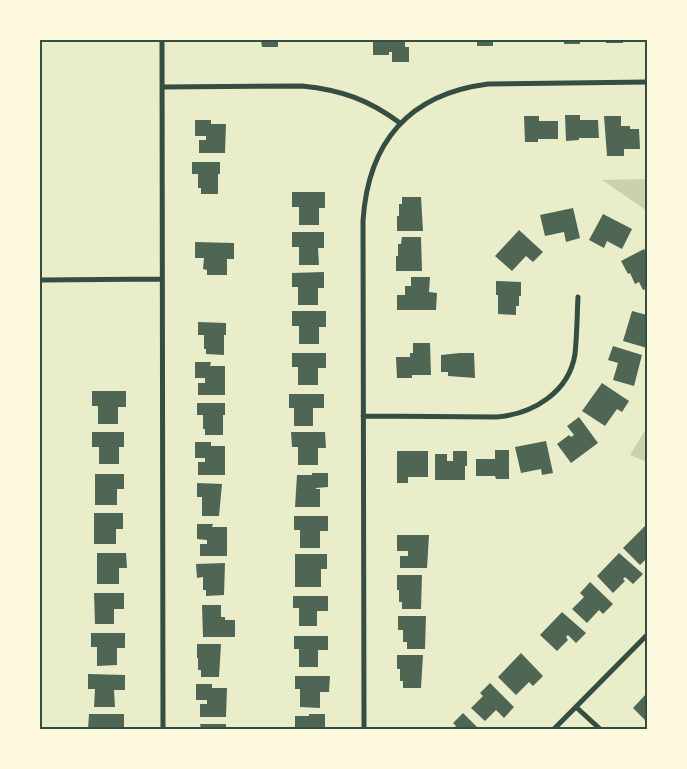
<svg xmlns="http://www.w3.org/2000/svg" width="687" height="769" viewBox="0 0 687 769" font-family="'PT Serif',serif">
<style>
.green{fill:#cad2ad}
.building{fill:#4f6655}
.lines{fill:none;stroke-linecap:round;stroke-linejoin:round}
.minor{stroke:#344e41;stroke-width:5}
.neatline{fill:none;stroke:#344e41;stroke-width:2}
</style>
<rect width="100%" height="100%" fill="#e9edc9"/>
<path class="green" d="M647,179V211L602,180Z
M647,427V462L630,455Z"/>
<path class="building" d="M261,40H278V47H262Z
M373,40H405V47H409V62H392V52H389V55H373Z
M477,40H493V46H477Z
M564,40H580V44H564Z
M606,40H623V43H606Z
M565,115H580V120H598L599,138H579V140L566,141Z
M524,116H539V121H558V139H538V142H525Z
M604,116H621V126H630V129H639L640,149H624V156H607Z
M195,120H211V124H226L225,153H199V140H206V136H195Z
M192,162H220V174H218V194H201V188H198V174H192Z
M292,192H325V208H319V225H299V207H292Z
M402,197H421L423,231H397V216H399V204H402Z
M573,208L580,238L566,242L564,232L545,236L540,215Z
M603,214L632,229L622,249L607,241L604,248L589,240Z
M519,230L543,252L533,262L526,256L512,271L495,256Z
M292,232H324V248H318L319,265H299V247H292Z
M402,237H421L422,271H396V256H398V244H401Z
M195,242L234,243V259H227V275H207V270L203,269L204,258H195Z
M644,249L647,254V288L643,290L639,282L635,284L630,273L628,274L621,261Z
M324,272V288H318V305H298V287H292V273Z
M411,277H430L429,292L437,293L436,310H397V295H405V286H411Z
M496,281L521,282V296H519V306H516V315L498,314V295H496Z
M292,311H326V327H319V344H299V326H292Z
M632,311L647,315V348L623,341Z
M198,322L226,323V335H224V355L206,354V349H204V335H198Z
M413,343H430L431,375H412V378H397L396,357H410V353H413Z
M613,346L642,355L634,386L613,380L618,363L608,360Z
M292,353H326V368H318V385H298V367H292Z
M460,353H474L475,378L448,376V372H441V355Z
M195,362H211L210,366H225V395H198V383H205V378H195Z
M602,383L629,401L622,412L617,409L605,426L582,411Z
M92,391H126V407H118V424H98V406H92Z
M289,394H324V408H313V426H294V408H289Z
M197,403H225V415H223V435H205V429H203V415H197Z
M579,417L598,443L571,463L557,444L569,435L571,437L574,435L567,426Z
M92,432H124V447H119V464H99V447H92Z
M291,432H325L326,448H318V465H298V447H292Z
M546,441L553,473L542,475L541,469L521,473L515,447Z
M195,442H211V446H225V475H198V462H205V458H195Z
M495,450H509V479H496L495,476H476V459H495Z
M397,451H428V477H408V483H397Z
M453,451H467V466H465V480H435V454H447V461H453Z
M312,473H328V487L316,488V489H320V507H295L297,475H312Z
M95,474H124V489H117V505H95Z
M197,483L222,484L219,516H202V497H197Z
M94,513H123V529H116V544H94Z
M294,516H328V531H320V548H300V530H294Z
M197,524H213L212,527H227V556H200V544H207V540L197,539Z
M646,525L647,558L640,565L623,548Z
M397,535H429L427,568H400V556H408V551H397Z
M97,553H126L127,568H119V584H97Z
M619,553L643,574L633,584L625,577L623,579L625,581L613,593L597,576Z
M295,554H327V569H321V587H295Z
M225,563L224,595L206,596V590H203V577L197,578L196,564Z
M397,575H422L421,609H402V602H399V590H397Z
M590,582L613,604L603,614L599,610L587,623L572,609L584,597L580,593Z
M94,593H124V609H114V624H95Z
M293,596H328V611H317V626H299V608H293Z
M202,605H221V617H225V620H235V637H203Z
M562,612L586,633L576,643L568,635L566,637L568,640L557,651L540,635Z
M398,616H426L425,649H407V642H403V630H398Z
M91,633H125V648H117V665L97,666V647H91Z
M294,636H328V650H318V667H299V649H294Z
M197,644H221L219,677H201V670H198V658H197Z
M521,653L543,676L533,686L529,682L516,695L498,677Z
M397,655H423L421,688H403V681H400V669H397Z
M88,674L125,675V690H114L115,707H94L95,689H88Z
M295,676H330L329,692H320V708L300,707V689H295Z
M490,683L514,707L504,718L496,710L485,721L471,708L483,696L480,693Z
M196,684H212V688H227L226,717H200V704H207V700H196Z
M647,693V722L633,708Z
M463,713L479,729H453L456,726L453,723Z
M89,714H124V729H88Z
M309,714H325V729H295V716H309Z
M200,724H226V729H201Z"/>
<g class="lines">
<path class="minor" d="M162,40L163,729
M162,87L302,86C342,90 369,100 400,123
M40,280L162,279
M363,416L497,417C532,414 569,393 575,354C577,336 577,316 578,297
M576,707L600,729
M364,729L363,221C368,142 409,94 488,84L647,82
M554,729L647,635"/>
</g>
<rect width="687" height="769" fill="none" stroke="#fefae0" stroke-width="82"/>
<rect x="41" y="41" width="605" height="687" class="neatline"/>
</svg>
